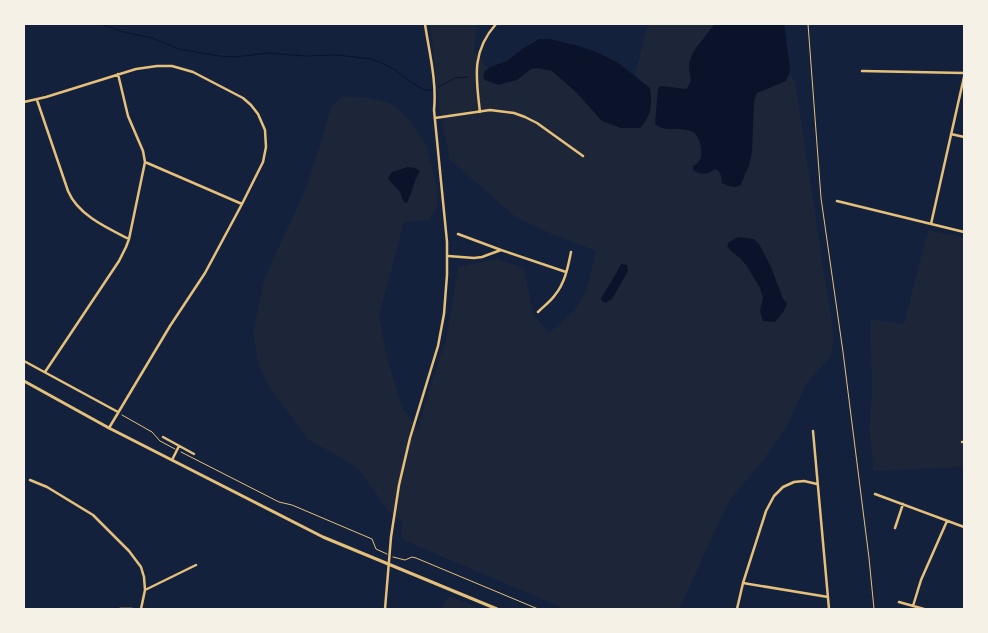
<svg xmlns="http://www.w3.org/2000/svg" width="988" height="633" viewBox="0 0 988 633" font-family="'Nunito Sans',sans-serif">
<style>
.green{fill:#1d2539}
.water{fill:#0b132b}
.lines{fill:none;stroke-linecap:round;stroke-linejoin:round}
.stream{stroke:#0b132b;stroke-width:1}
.path{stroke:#e5c07b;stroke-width:1}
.minor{stroke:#e5c07b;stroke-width:2.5}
.tertiary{stroke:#e5c07b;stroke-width:2.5}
.secondary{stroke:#e5c07b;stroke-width:3}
</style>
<rect width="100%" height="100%" fill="#14213d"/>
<path class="green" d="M430,24H477L474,50L487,68C494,64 502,64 509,60C518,54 529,40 540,39C554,37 605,54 617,62C624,67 629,73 635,77L646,29L649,24H784L790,69L789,74L795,81L834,337L831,356L806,384L787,426L764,459L729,501L679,609H565L401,539L402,522L388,511L358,468L308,439L269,387L259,366L253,333L264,280L307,186L332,105L343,96L368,98L390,103L407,117L426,144L437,187V207L429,220L404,222L379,316L388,362L403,409L418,427L448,331L458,267L496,259L524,268L533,314L549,333L575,310L586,291L596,251L552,234L517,218L450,160L440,112Z
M928,230L964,238V467L874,471L869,429L872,392L870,319L904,324Z
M449,596L481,609H441Z"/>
<path class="water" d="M714,24H784L790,69L789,74L786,81L757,93L754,101L752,153L749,166L745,174L741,185C734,188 729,187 722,183C721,177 722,172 715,169C708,175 700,175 693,170V166C695,165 698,163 699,161C704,154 700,136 693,132C681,126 665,133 655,124L658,88L661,86L686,89C696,79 686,72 690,60C694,47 707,36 714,24Z
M539,39H549L575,45L594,51L617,62L650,88C652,106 652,114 640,128H621L602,121L576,92L552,71L537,68L531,69L517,80L498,85L485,80L483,76L485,71L490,67L507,61L525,47Z
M408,167L415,168L420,171C414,180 412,193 407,203H405C402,200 402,196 400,192C397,187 391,184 388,178L392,172Z
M738,237L754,239L759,244L771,267L783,299L787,303C785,311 780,316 775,322L763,321L760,311L763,298L760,288L746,265L740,258L731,251L727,246L729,242Z
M621,264L627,265L628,271L612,299L605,303L601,300V298C608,287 615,276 621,264Z"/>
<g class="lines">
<path class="stream" d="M101,24L123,32L152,38L179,49L219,56L234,57L269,53L305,56L337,55L372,59L384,64L394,69L409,81L419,87L425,90H432
M438,87L455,78L468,77"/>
<path class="path" d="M808,24L821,198L843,352L869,558L874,609
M122,415L152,432L160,441L175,449
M181,452L279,502L292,505L372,539L376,549L387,554
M393,557L405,560L412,557L416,558L538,609"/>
<path class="minor" d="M862,71L964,73
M37,100L68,191C78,215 107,228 129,239
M24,102L46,97L136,69L157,66H172L193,72L243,98L251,105L258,114L265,130L266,147L263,162L242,204L205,273L170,326L109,428
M480,112C476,78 471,52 496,24
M435,118L490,110L514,113L525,117L537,123L583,156
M951,134L964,137
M145,162L242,204
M837,201L964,232
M931,224L964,77
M458,234L501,250
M448,256L474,258L482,257L501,250L566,272
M538,312C544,306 551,301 555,295C565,283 568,267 571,252
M24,361L118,412
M45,372L119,261L126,247L129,239L145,162L143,151L128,116L118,74
M813,431L829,609
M163,437L194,454
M962,442H964
M172,460L179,446
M30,480L47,487L93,515L129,551L141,567L144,577L145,590L141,609
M875,494L964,527
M895,528L903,504
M743,583L828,597
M145,590L196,565
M899,602L924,609
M913,606L921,580L947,521
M120,609H132
M737,609L743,583L766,511L774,496L783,487L794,482L804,481L817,484"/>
<path class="tertiary" d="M385,609L391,537L399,485L410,438L438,346L444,314L447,275V242L434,110C437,81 429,52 425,24"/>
<path class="secondary" d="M24,381L109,428L323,537L497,609"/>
</g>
<rect width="988" height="633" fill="none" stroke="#f6f1e7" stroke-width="50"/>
</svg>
